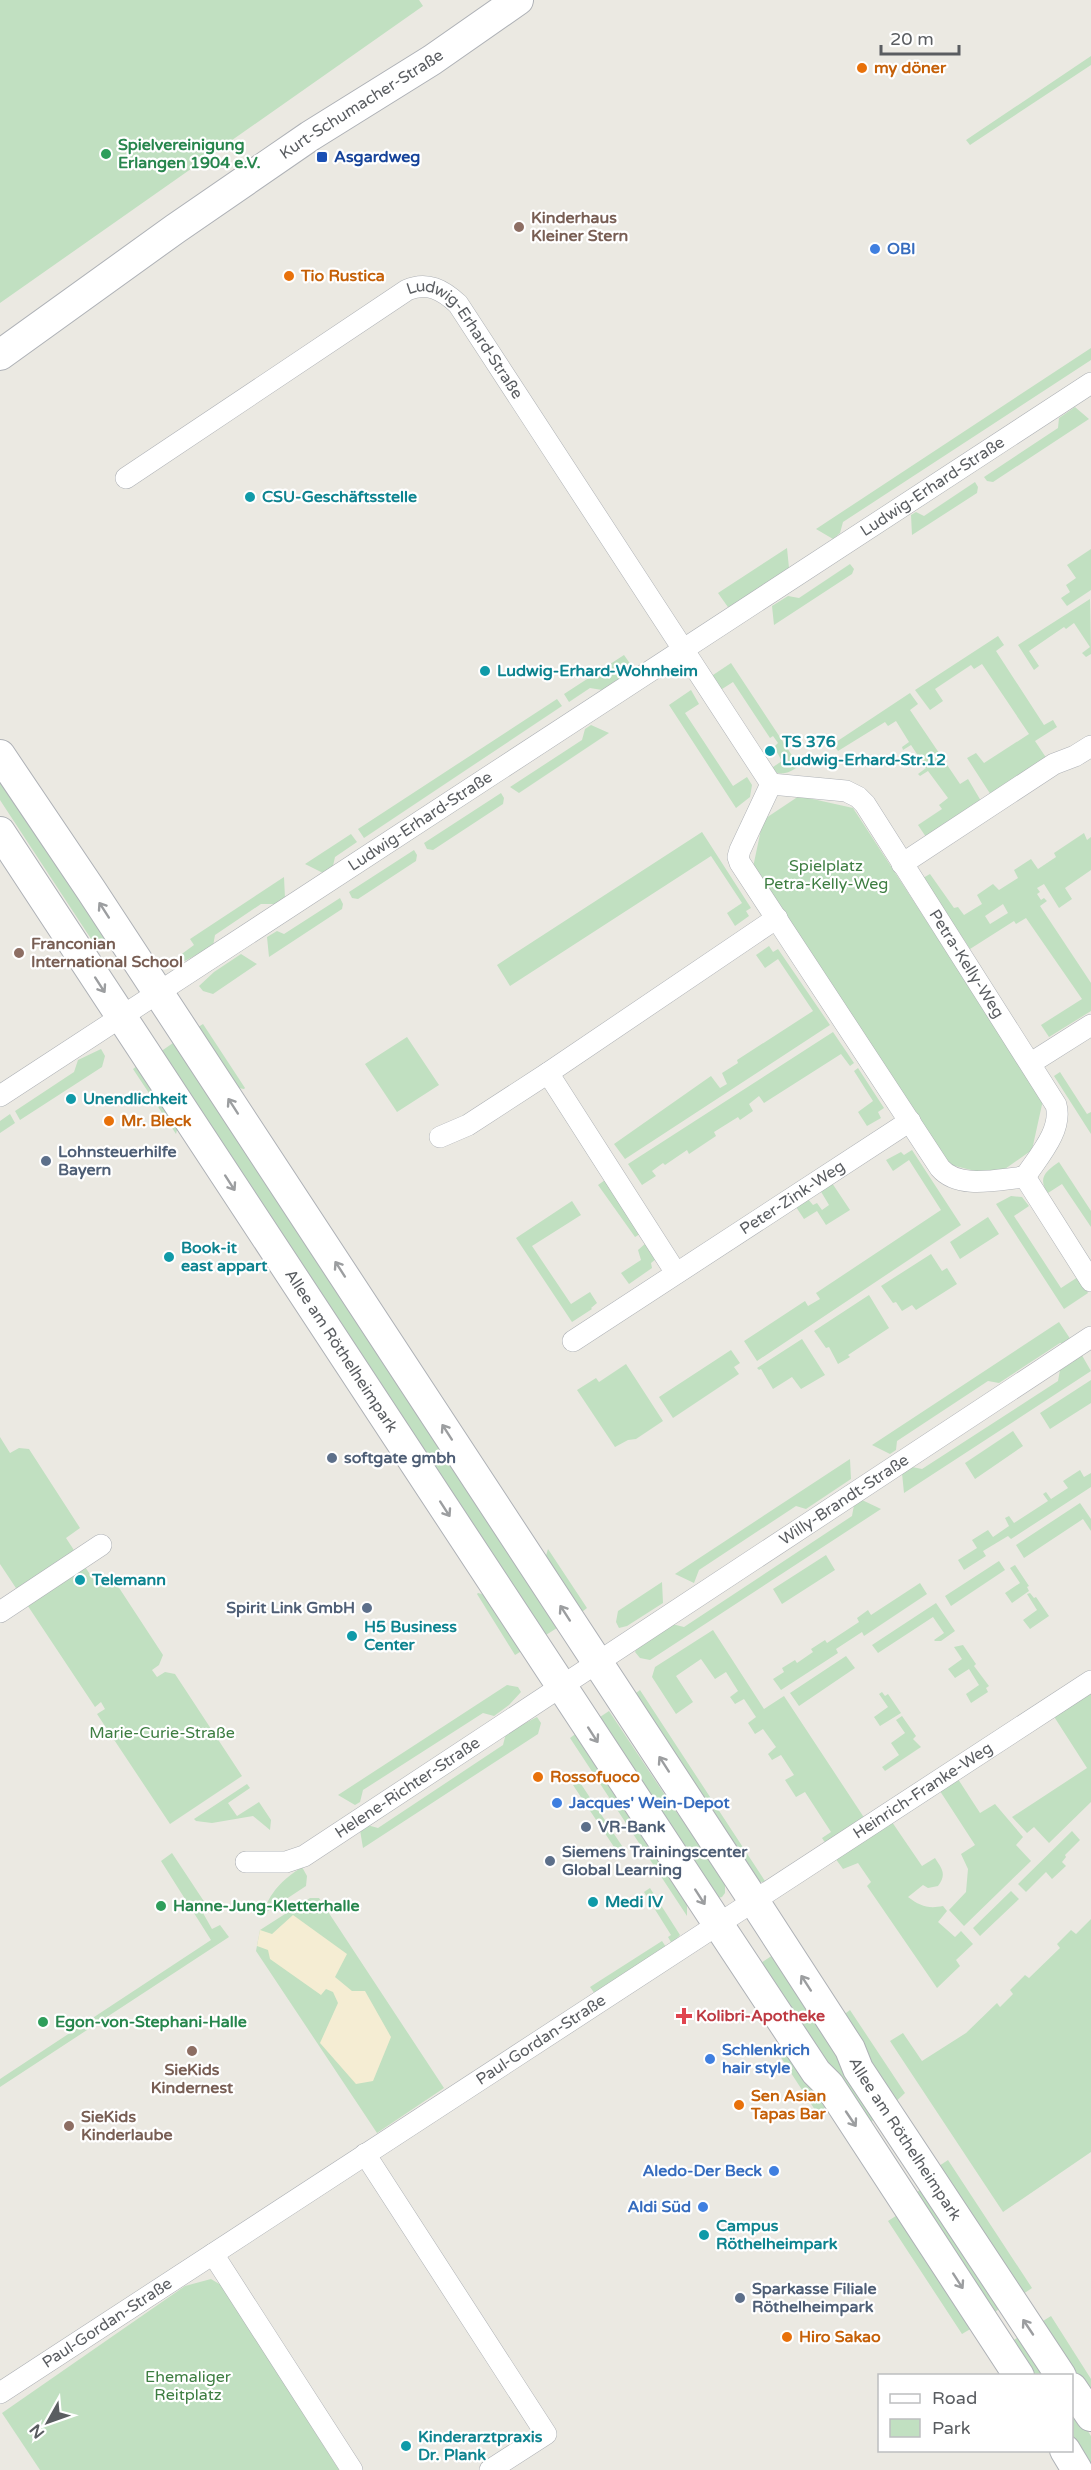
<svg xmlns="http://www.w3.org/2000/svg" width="1091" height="2470" viewBox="0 0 1091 2470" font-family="'Varela Round',sans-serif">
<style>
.green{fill:#c1e0c1;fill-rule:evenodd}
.sand{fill:#f5edd3}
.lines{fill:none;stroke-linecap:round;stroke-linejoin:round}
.street-casing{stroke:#afb2b6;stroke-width:22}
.secondary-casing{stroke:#aeb1b6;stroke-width:32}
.street{stroke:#fff;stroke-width:21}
.secondary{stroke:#fff;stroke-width:30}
.oneway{stroke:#9c9ea0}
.food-dot{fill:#e8710a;stroke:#fff;stroke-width:2}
.leisure-dot{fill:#2e9e5b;stroke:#fff;stroke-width:2}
.transit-dot{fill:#1a4fb4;stroke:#fff;stroke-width:2}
.education-dot{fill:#8d6e63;stroke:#fff;stroke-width:2}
.shop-dot{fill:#3f7fe0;stroke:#fff;stroke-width:2}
.culture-dot{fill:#0f9aa8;stroke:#fff;stroke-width:2}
.service-dot{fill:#5c6f8a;stroke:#fff;stroke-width:2}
.health-dot{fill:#e0444e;stroke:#fff;stroke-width:2}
.labels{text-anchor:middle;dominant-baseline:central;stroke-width:4.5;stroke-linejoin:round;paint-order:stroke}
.food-label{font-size:16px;font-weight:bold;fill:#c56008;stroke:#fff;text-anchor:start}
.street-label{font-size:16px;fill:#5a5d61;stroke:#fff}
.leisure-label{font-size:16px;font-weight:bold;fill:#27864d;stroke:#fff;text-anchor:start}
.transit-label{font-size:16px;font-weight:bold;fill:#164399;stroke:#fff;text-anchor:start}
.education-label{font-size:16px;font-weight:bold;fill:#785e54;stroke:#fff;text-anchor:start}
.shop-label{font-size:16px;font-weight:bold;fill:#366cbe;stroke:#fff;text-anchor:start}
.culture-label{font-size:16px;font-weight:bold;fill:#0d838f;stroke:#fff;text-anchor:start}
.park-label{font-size:16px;fill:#3d7d41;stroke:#fff}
.service-label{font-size:16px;font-weight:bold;fill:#4e5e75;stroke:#fff;text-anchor:start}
.health-label{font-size:16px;font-weight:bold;fill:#be3a42;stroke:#fff;text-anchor:start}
</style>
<rect width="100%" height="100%" fill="#ebe9e2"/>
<path class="green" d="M0,0H419L423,6L0,303Z
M1091,56V65L970,145L966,140Z
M1091,348V360L843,522L840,533L833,539L816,529Z
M1075,407L1089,419L993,482L987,481L984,477L1058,428L1059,418Z
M975,482L978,487L977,493L912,535L911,515L916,512L924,516Z
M787,548L789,568L745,597L744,602L730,610L718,593Z
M1091,549V590L1067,606L1061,598L1070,592L1066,585L1076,578L1067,565Z
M850,564L854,569L852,574L774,625L772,606L788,596L799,598Z
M1090,599L1091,654L1086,657L1082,653L1090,647L1074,623L1066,629L1064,627L1029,651L1039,666L1034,670L1018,645Z
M998,636L1004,645L996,651L1044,725L1053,720L1057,727L1035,741L1047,759L991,795L967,758L976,753L984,763L1029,734L982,664L974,669L971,665L935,689L943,701L930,710L915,690Z
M624,655L636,672L623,676L602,690L590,688L569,702L564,694Z
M731,663L799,766C789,773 781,777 770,769L782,761L774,747L778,743L773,736L770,738L733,682L719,691L710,677Z
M691,690L699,704L685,713L733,786L747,777L752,785L750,797L736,808L669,705Z
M910,693L918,704L910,710L960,784L968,779L981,801L926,837L918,825L942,809L939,805L948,798L928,771L920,776L918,774L926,768L911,745L903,750L902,747L909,742L896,721L888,726L885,722L838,751L833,744Z
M557,699L562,706L364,838L358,829Z
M591,725L609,733L519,793L510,787L582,740L585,729Z
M0,773L110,940L97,948L0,800Z
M501,793L504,798L503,804L433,850L427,849L424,843Z
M799,796L853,808L1043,1100L1032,1150L995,1176L943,1163L752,872L763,820Z
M702,832L751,908L746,911L749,916L735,926L727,913L742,903L711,856L510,986L497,965Z
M1084,833L1087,840L1091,837V870L1065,888L1072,899L1059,908L1044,884L1037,888L1040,892L1037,894L1041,900L1044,898L1047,901L1040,906L1091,983V1011L1049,1037L1041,1025L1082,999L1026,918L1016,924L1014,921L970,949L923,878L930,874L954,908L958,907L964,915L982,904L977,895L993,884L999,890L1018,878L1014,870L1031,859L1038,869L1056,857L1054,853ZM1003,904L1008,913L990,924L985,916Z
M351,834L357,842L335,857L333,866L323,873L305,864Z
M414,850L417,855L416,861L358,899L352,898L349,892Z
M284,877L285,898L277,904H261L215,935L213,946L183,962L179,956L194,945L190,939Z
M340,898L343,904L342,909L269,957L267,937L277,931L284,934Z
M769,946L773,952L778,949L830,1025L625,1159L614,1144L711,1076L720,1088L727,1084L722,1073L738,1063L737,1060L813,1011L778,959L765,968L756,955Z
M241,954L257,964L213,994L203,991L199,986L214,972Z
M203,1024L245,1088L244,1089L233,1087L195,1029Z
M833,1032L854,1063L850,1066L841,1054L764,1103L759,1096L749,1104L753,1111L740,1120L738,1117L714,1132L716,1136L689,1154L687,1150L665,1165L663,1163L652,1171L656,1176L642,1185L628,1164Z
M407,1037L439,1085L397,1112L365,1064Z
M173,1043L259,1170L560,1626L546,1635L160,1052Z
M101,1049L105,1056L102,1067L20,1120L15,1111L74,1072L78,1060Z
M141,1063L179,1122L176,1134L133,1069Z
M858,1068L884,1108L878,1112L881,1118L867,1126L858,1112L873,1101L854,1071Z
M1060,1072L1087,1114L1091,1112V1134L1054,1076Z
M10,1114L15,1123L0,1133V1121Z
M912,1150L961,1225L757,1361L744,1341L805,1301L808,1306L820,1299L816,1293L941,1210L909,1160L893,1171L886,1160L901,1152L904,1155Z
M1059,1162L1091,1211V1227L1062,1184L1048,1193C1037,1178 1046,1171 1059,1162Z
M605,1180L640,1234L635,1237L598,1185Z
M832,1183L850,1210L826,1225L817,1211L804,1219L796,1207L808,1199L813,1205L817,1203L822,1210L829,1205L820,1190Z
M1011,1196L1022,1197L1029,1206L1014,1216L1061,1288L1078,1277L1088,1293L1064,1309L996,1204Z
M572,1201L581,1215L532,1246L571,1304L590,1292L597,1303L591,1308L592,1309L572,1322L516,1238Z
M988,1217L999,1234L960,1259L950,1242Z
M646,1243L656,1259L651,1263L652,1268L629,1284L621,1273L641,1260L638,1250Z
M931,1254L942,1271L947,1268L957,1284L916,1310L912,1305L902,1311L896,1302L893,1303L881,1286Z
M869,1295L889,1328L848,1355L850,1357L838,1364L829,1347L826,1348L814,1331Z
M1059,1322L1071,1340L1066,1343H1060L999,1383L988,1381L897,1441L896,1450L890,1454L872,1445Z
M802,1339L825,1375L801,1389L792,1377L773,1389L761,1369L759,1370L757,1368Z
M731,1350L740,1363L734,1367L739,1374L673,1418L659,1397Z
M1080,1352L1091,1371L904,1493L902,1473L912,1467L922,1469L1058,1381L1060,1370L1073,1362L1074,1356Z
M626,1364L663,1421L636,1439L628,1440L615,1447L577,1390L596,1378L599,1382Z
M1091,1380V1403L1050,1429L1040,1413Z
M1013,1431L1023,1446L975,1479L965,1463Z
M0,1437L10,1453L19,1448L29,1449L80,1528L66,1538L95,1582L110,1574L163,1655L159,1665L152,1670L157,1677L165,1672L175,1674L242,1776L170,1824L97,1714L105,1709L101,1702L95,1707L0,1564Z
M850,1459L851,1479L806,1509L796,1506L699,1570L694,1583L675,1574Z
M1080,1470L1084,1477L1091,1473V1487L1011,1539L1008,1536L983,1551L986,1556L964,1570L958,1560L977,1548L972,1540L988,1530L993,1537L1009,1526L1005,1518L1009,1516L1014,1523L1048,1501L1043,1494L1046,1492L1051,1499L1068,1488L1063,1481Z
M862,1500L881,1509L650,1660L640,1658L635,1652L638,1647L672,1624L684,1627L852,1516L854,1505Z
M1080,1503L1091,1519V1531L1083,1519L1024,1558L1016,1545Z
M548,1549L587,1608L578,1615L544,1562Z
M826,1555L835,1570L782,1604L773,1589Z
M999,1561L1005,1570L951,1606L945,1596Z
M1015,1565L1029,1586L1027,1587L1029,1591L1012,1603L1005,1593L1020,1583L1010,1568Z
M662,1582L663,1603L627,1626L619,1628L616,1622L618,1611Z
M920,1583L927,1594L864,1636L862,1632L836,1649L838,1653L781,1690L773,1679L784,1672L782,1668L795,1660L797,1663L813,1652L811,1649L825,1640L827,1643L859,1622L857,1618L868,1610L871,1615Z
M478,1593L490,1596L525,1649L515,1655L477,1594Z
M1030,1593L1034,1598L1036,1597L1049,1616L1030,1629L1023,1620L1037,1610L1027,1594Z
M936,1603L955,1631L941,1641H935L934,1640L944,1633L933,1617L878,1653L872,1645Z
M713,1630L764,1709L784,1696L865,1819L826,1844L822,1838L831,1832L805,1792L796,1797L785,1780L794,1775L781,1755L772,1760L768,1754L776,1747L763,1729L755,1734L748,1723L756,1717L744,1699L735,1704L730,1697L738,1691L726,1672L715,1679L701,1659L676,1676L693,1702L676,1714L652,1677L655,1667Z
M963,1645L976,1664L974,1666L989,1686L986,1688L988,1692L971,1703L966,1694L979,1685L969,1669L955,1678L948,1669L962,1659L954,1647Z
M846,1656L855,1668L799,1706L790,1693Z
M507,1685L518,1687L521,1692L509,1705L494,1716L483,1713L363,1790L360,1802L355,1805L338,1795Z
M640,1690L765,1881L763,1882L753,1881L632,1696Z
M882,1692L885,1696L888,1694L901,1713L880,1726L874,1717L888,1707L879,1694Z
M1091,1692V1802L1049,1843L1034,1827L1027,1833L1012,1817L1087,1768L1053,1715Z
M609,1711L675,1810L725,1879V1893L722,1897L718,1898L597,1719Z
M902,1716L916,1736L913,1739L921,1747L885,1771L882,1767L899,1755L891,1743L905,1733L896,1720Z
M537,1717L541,1723L538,1734L363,1848L360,1830L367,1825L378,1828L503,1745L506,1733Z
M578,1732L687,1903V1916L570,1738Z
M958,1779L980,1813L995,1804L1023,1837L1016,1845L1031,1861L964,1926L949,1910L966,1892L968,1869L961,1854L975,1845L940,1791Z
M579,1781L624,1849L618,1853L573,1785Z
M247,1784L250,1788L228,1803L237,1816L259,1802L271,1820L270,1830L253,1816L212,1823L196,1821L194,1819Z
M892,1822L922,1866L935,1858C942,1869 947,1874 938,1886L928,1888L923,1885L908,1897C920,1906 928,1909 943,1906L947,1911L938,1922L955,1937L961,1931L973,1944L956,1960L960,1966L937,1988L867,1886L871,1882L858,1863L843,1869L835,1858Z
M1072,1831L1080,1840L1065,1855L1066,1857L1062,1862L1066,1866L1052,1879L1046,1872L1026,1892L1018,1884Z
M172,1853L209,1909L203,1913L212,1929L220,1925L229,1937L0,2087V2079L211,1940L161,1861Z
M302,1867L307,1876L306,1886L262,1915C270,1892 282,1880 302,1867Z
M650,1888L680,1935L672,1944L668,1937L671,1935L644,1892Z
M1011,1891L1019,1899L980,1936L973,1928Z
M310,1898H319L444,2088L377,2133L256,1951L260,1930Z
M1091,1919V2152L1003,2212L890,2041L903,2033L922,2061L966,2033L997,2003L1000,2007L1013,1994L1010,1990L1025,1975L1029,1978L1060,1948L1057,1944L1071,1930L1076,1934Z
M662,1941L666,1947L595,1994L590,1987Z
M773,1955L879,2114L867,2126L758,1965Z
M850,2010L905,2093L891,2106L842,2016Z
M788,2051L825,2108L817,2113L780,2056Z
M948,2160L1032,2288L1017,2298L933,2170Z
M926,2186L1005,2305L989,2316L911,2196Z
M902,2212L977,2325L962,2334L888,2221Z
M211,2279L221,2285L237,2309L339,2470H40L2,2413L185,2286Z
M1051,2316L1091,2379V2397L1035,2326Z
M1024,2333L1051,2375H1029L1008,2344Z
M1072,2406L1091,2436V2470L1072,2441Z"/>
<path class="sand" d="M293,1915L347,1954L335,1977L352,1991H365L391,2037L373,2081L356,2084L320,2043L338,2003L333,1992L326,1989L321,1995L270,1959L268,1950L257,1946L260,1930L272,1934Z"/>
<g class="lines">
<defs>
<g id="street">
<path id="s1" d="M126,478L407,290C427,281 443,290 458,304L771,784L740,850L738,857L740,863L940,1168C959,1190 999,1179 1025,1177L1091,1281"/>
<path id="s2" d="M771,784L846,791L858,797L865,804L1056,1105C1063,1130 1038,1157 1025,1177"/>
<path d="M902,864L1054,764L1075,756L1091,746"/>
<path d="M1031,1063L1091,1025"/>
<path d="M548,1073L676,1273"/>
<path id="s3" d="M0,1096L1091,383"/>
<path d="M440,1137L468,1125L548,1073L777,918"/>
<path id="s4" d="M573,1341L910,1121"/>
<path d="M0,1612L101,1545"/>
<path id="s5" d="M246,1862H286L304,1856L1091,1337"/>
<path d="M365,2154L546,2434L490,2470"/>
<path d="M213,2254L352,2470"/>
<path id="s6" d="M0,2393L1091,1681"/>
</g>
<g id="secondary">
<path id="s7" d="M0,355L175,229L310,136L432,60L518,0"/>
<path id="s8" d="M0,755L91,890L754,1901L850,2049L858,2069L1061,2376"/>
<path id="s9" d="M0,832L718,1924L816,2072L829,2085L1019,2376"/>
<path d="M1072,2388L1091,2416"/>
<path d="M1065,2450L1077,2470"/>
</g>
</defs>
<use href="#street" class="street-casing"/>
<use href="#secondary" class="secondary-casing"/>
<use href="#street" class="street"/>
<use href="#secondary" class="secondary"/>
</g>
<defs><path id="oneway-shaft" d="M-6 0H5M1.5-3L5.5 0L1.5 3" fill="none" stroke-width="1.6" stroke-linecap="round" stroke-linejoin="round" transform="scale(1.5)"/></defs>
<g class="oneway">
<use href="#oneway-shaft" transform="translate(104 910) rotate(-123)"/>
<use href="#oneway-shaft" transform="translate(100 985) rotate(57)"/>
<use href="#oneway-shaft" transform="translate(233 1106) rotate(-123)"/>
<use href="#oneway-shaft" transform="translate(230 1183) rotate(57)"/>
<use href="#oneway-shaft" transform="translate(340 1269) rotate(-123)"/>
<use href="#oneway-shaft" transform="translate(447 1432) rotate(-123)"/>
<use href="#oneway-shaft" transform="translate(445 1509) rotate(57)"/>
<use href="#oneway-shaft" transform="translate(565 1613) rotate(-123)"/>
<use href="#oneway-shaft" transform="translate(593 1735) rotate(57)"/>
<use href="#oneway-shaft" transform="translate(664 1764) rotate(-123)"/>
<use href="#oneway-shaft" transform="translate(700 1897) rotate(57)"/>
<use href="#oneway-shaft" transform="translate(806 1983) rotate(-123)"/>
<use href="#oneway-shaft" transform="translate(851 2119) rotate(56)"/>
<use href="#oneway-shaft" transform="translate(958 2281) rotate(57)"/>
<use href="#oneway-shaft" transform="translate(1028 2327) rotate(-124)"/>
</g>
<g class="food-dot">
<circle cx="862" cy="68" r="6"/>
<circle cx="289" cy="276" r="6"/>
<circle cx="109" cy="1121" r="6"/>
<circle cx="538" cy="1777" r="6"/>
<circle cx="739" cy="2105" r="6"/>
<circle cx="787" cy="2337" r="6"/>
</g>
<g class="leisure-dot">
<circle cx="106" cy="154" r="6"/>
<circle cx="161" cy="1906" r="6"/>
<circle cx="43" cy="2022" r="6"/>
</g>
<rect class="transit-dot" x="316" y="151" width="12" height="12" rx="3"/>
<g class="education-dot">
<circle cx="519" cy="227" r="6"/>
<circle cx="19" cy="953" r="6"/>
<circle cx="192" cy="2051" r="6"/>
<circle cx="69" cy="2126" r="6"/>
</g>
<g class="shop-dot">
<circle cx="875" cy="249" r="6"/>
<circle cx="557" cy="1803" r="6"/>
<circle cx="710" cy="2059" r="6"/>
<circle cx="774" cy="2171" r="6"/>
<circle cx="703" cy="2207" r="6"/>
</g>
<g class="culture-dot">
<circle cx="250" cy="497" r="6"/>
<circle cx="485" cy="671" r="6"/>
<circle cx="770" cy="751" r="6"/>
<circle cx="71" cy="1099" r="6"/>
<circle cx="169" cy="1257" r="6"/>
<circle cx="80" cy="1580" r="6"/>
<circle cx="352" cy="1636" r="6"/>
<circle cx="593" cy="1902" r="6"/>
<circle cx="704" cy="2235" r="6"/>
<circle cx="406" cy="2446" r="6"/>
</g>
<g class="service-dot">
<circle cx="46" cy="1161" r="6"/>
<circle cx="332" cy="1458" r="6"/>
<circle cx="367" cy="1608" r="6"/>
<circle cx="586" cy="1827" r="6"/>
<circle cx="550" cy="1861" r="6"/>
<circle cx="740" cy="2298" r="6"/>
</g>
<path class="health-dot" d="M681 2007h6v6h6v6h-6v6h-6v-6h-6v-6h6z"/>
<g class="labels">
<g class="food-label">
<text x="874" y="68">my döner</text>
<text x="301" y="276">Tio Rustica</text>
<text x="121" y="1121">Mr. Bleck</text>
<text x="550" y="1777">Rossofuoco</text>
<text x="751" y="2096">Sen Asian<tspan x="751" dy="18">Tapas Bar</tspan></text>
<text x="799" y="2337">Hiro Sakao</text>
</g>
<g class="street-label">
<text stroke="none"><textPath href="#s7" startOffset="440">Kurt-Schumacher-Straße</textPath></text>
<text stroke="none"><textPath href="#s1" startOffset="422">Ludwig-Erhard-Straße</textPath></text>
<text stroke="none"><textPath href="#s3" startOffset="1114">Ludwig-Erhard-Straße</textPath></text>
<text stroke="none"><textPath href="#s3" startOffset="502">Ludwig-Erhard-Straße</textPath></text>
<text stroke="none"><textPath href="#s2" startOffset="288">Petra-Kelly-Weg</textPath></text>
<text stroke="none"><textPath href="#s4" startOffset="262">Peter-Zink-Weg</textPath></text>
<text stroke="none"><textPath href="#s9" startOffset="621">Allee am Röthelheimpark</textPath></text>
<text stroke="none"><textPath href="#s5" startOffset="706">Willy-Brandt-Straße</textPath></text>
<text stroke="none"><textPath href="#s5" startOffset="183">Helene-Richter-Straße</textPath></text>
<text stroke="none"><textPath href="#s6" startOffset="1102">Heinrich-Franke-Weg</textPath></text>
<text stroke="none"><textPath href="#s6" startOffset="646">Paul-Gordan-Straße</textPath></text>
<text stroke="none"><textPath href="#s8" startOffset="1654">Allee am Röthelheimpark</textPath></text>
<text stroke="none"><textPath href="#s6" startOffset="128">Paul-Gordan-Straße</textPath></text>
</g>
<g class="leisure-label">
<text x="118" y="145">Spielvereinigung<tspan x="118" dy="18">Erlangen 1904 e.V.</tspan></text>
<text x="173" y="1906">Hanne-Jung-Kletterhalle</text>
<text x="55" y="2022">Egon-von-Stephani-Halle</text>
</g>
<g class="transit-label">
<text x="334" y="157">Asgardweg</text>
</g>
<g class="education-label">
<text x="531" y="218">Kinderhaus<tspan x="531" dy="18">Kleiner Stern</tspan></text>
<text x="31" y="944">Franconian<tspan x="31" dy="18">International School</tspan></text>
<text x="192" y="2070" text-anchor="middle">SieKids<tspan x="192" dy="18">Kindernest</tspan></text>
<text x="81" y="2117">SieKids<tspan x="81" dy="18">Kinderlaube</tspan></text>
</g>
<g class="shop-label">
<text x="887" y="249">OBI</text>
<text x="569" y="1803">Jacques' Wein-Depot</text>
<text x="722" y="2050">Schlenkrich<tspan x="722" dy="18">hair style</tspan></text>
<text x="762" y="2171" text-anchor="end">Aledo-Der Beck</text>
<text x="691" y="2207" text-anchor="end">Aldi Süd</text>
</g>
<g class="culture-label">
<text x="262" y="497">CSU-Geschäftsstelle</text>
<text x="497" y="671">Ludwig-Erhard-Wohnheim</text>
<text x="782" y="742">TS 376<tspan x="782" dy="18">Ludwig-Erhard-Str.12</tspan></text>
<text x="83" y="1099">Unendlichkeit</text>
<text x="181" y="1248">Book-it<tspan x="181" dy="18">east appart</tspan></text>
<text x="92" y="1580">Telemann</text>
<text x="364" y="1627">H5 Business<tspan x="364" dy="18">Center</tspan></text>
<text x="605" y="1902">Medi IV</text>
<text x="716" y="2226">Campus<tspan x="716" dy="18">Röthelheimpark</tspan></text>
<text x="418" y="2437">Kinderarztpraxis<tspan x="418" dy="18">Dr. Plank</tspan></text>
</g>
<g class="park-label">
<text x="826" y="866">Spielplatz<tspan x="826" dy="18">Petra-Kelly-Weg</tspan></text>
<text x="162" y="1733">Marie-Curie-Straße</text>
<text x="188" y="2377">Ehemaliger<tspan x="188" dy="18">Reitplatz</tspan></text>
</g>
<g class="service-label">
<text x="58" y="1152">Lohnsteuerhilfe<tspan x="58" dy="18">Bayern</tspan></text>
<text x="344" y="1458">softgate gmbh</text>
<text x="355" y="1608" text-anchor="end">Spirit Link GmbH</text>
<text x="598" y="1827">VR-Bank</text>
<text x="562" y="1852">Siemens Trainingscenter<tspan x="562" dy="18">Global Learning</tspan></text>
<text x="752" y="2289">Sparkasse Filiale<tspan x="752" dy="18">Röthelheimpark</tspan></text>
</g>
<g class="health-label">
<text x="696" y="2016">Kolibri-Apotheke</text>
</g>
</g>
<rect x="878" y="2374" width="195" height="78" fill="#ffffff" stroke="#bdbec0" stroke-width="1.5"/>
<rect x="890" y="2394" width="30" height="9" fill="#ffffff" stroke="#bdbec0" stroke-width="1.5"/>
<text x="932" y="2404" font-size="18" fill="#5a5d61">Road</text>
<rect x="890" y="2419" width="30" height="18" fill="#c1e0c1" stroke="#bdbec0" stroke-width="1.5"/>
<text x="932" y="2434" font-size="18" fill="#5a5d61">Park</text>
<g transform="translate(48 2422) rotate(230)" stroke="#ffffff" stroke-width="4.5" paint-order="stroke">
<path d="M0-4.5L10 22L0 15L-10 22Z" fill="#5a5d61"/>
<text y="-9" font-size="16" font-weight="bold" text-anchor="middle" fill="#5a5d61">N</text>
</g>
<path d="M881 45v9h78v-9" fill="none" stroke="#5a5d61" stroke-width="3"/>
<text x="890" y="45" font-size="18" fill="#5a5d61" stroke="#ffffff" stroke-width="4.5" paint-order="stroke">20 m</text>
</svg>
